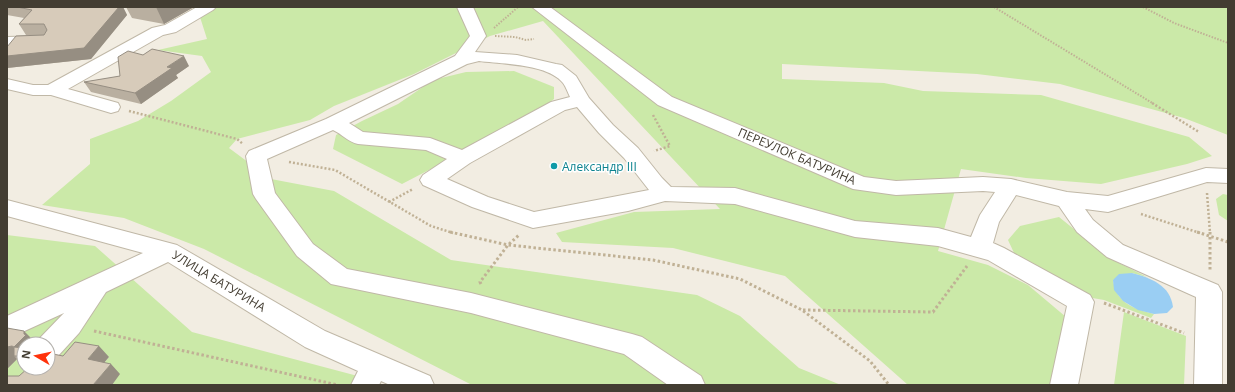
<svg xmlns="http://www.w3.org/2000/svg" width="1235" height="392" viewBox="0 0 1235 392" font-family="'Open Sans',sans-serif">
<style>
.green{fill:#cbe9a8}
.water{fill:#9acef3}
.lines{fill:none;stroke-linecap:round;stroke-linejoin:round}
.minor-casing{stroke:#c0b8a7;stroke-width:2}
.path-far2{stroke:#c0b195;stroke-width:2;stroke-dasharray:1.5 1.5;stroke-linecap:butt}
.path-far1{stroke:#c0b195;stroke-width:2.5;stroke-dasharray:2 2;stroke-linecap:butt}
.path{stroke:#c0b195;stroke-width:3;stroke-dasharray:2.5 2.5;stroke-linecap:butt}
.minor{fill:#fff;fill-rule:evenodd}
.wall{fill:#b9afa0}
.shaded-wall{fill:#968e82}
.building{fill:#d7cbba;stroke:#968e82}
.culture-dot{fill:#0f9aa8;stroke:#fff;stroke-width:1.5}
.labels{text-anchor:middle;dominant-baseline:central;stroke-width:3;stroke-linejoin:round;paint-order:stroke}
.street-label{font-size:12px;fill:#433d32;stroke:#fff}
.culture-label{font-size:12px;fill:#0d838f;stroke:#fff;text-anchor:start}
</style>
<rect width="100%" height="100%" fill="#f2ede2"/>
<path class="green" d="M218,7H1228V135L1184,118L1060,84L977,74L782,64V79L884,83L923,91L1041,95L1189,137L1212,156L1187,164L1101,184L1026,178L961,169L938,251L988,265L1028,285L1066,317L1055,385H908L785,276L673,248L562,242L556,233L634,212L720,209L543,21L490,36L414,74L334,106L310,120L237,139L229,148L271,179L334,191L451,260L697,295L740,316L799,368L841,385H472L204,249L124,218L42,205L90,164V139L138,121L171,101L211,72L202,56L158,50L207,39L200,17Z
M514,71L554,87V99L529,118L402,184L333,149L336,135L362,121L398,104L433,80L466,72Z
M1223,194L1228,195V221L1219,215L1216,199Z
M1059,217L1111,259L1147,277L1132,273L1113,280C1116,303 1134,309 1154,314L1151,318L1104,300L1081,296L1015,255L1008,240L1020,226Z
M7,235L95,246L192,332L369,379L382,385H112L98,370L109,357L48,362V344H24V368H39L7,385Z
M1124,312L1186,336L1184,385H1114Z"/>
<path class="water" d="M1132,273C1151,278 1170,285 1173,307L1167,313L1154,314L1138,310L1123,301L1114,290L1113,280L1119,274Z"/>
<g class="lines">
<defs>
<path id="minor" d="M197,7H216L213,10L176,32L163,35L68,89L118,103L120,107L118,111L111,113L51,95H33L7,89V79L33,85H48L152,28L165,25Z
M457,7H473L486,36L475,52L517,55L556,64L562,65L576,76L589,98L613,125L638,148L662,178L671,187L735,188L855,221L938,228L971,237L980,215L995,192L983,191L896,195L853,189L658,105L532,7H550L672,97L864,177L896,181L983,177L1011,179L1067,192L1108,196L1206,168L1228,169V183L1207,182L1108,212L1085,209L1093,220L1123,245L1218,285L1222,292V385H1194L1196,297L1107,257L1077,232L1059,206L1016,195L999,222L993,243L1004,248L1090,295L1094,302L1078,385H1050L1067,306L988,260L938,246L855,237L735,204L665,201L628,211L533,228L472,207L423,185L420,180L423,175L447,159L426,150L358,144C348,142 342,134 333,130L267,159L275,193L313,244L347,269L471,293L632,334L642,337L701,376L705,385H668L624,354L471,313L331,284L297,256L256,199L253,194L246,156L249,151L326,119L455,56L470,36ZM479,61C502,64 548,64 563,83C566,87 568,93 570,97L551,102L462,150L430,138L363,132L349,123L467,64ZM577,107L599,133L624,158L649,190L534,212L488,197L447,179L470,163L565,110Z
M42,36L48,37L50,41L48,45L7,47V37Z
M7,200L177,245L325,331L430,376L434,385H390L381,381L379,385H351L358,371L305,347L168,262L106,292L79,333L58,356L48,360V344H36L38,340L64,313L7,339V316L143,253L7,216Z"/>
</defs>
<use href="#minor" class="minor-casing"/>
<path class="path-far2" d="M994,7L1154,104
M1143,7L1174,23L1228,43
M494,28L518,7
M495,36L515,37L526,40L534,39"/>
<path class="path-far1" d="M1152,103L1199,132
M129,111L237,139L243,144
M653,115L670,146L654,151
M289,162L335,170L431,226L453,233
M1207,193L1210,233
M389,202L413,189
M1141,214L1200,233"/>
<path class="path" d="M450,232L508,245L653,260L740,279L802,310L870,361L889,385
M1197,232L1228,242
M1210,232V270
M481,284L480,282L508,245L519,235
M1104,303L1184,333
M803,310L933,312L967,266
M94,331L338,385"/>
<use href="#minor" class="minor"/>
</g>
<path class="wall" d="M7,7H123L127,15L91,59L7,68L40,35H26L19,24L24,18L7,15Z
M126,7H194L164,24L132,18Z
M189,66L176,75L178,78L141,104L91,92L84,82Z
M7,328L35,342V343L36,344H24V365L17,359L7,369Z"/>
<path class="shaded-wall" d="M119,7H123L127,15L91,59L7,68V56Z
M156,7H194L164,24Z
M184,56L189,66L176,75L178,78L141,104L135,93L167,67Z
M24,331L35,342V343L36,344H24V356L14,347L24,334Z
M12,346L23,356H14L17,359L7,369V347Z
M99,346L109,357L98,370L88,359Z
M111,364L120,374L112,385H93Z"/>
<path class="building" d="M17,7H119L84,48L7,56V47L16,36L44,35L47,30L44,24H19L32,10Z
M152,49L184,56L167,67L172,68L135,93L84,82L120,76L118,57L128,51L143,55Z
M7,328L24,331V334L26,335L14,347L24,348V356H14V347L12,346L7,347Z
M75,342L99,346L88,359L111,364L93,385H7V376H19L28,368H48V353L63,356Z"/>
<circle class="culture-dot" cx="554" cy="166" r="4"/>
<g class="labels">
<g class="street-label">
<text transform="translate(797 156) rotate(23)">ПЕРЕУЛОК БАТУРИНА</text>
<text transform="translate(219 281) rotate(31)">УЛИЦА БАТУРИНА</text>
</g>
<g class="culture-label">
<text x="562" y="166">Александр III</text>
</g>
</g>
<rect width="1235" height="392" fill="none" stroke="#433d32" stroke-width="16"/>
<g transform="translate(36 356) rotate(279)"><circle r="19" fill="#ffffff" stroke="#b4b1ad"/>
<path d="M0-3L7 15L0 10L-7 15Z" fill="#ff320b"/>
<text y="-6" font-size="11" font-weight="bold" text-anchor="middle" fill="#433d32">N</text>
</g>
</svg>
